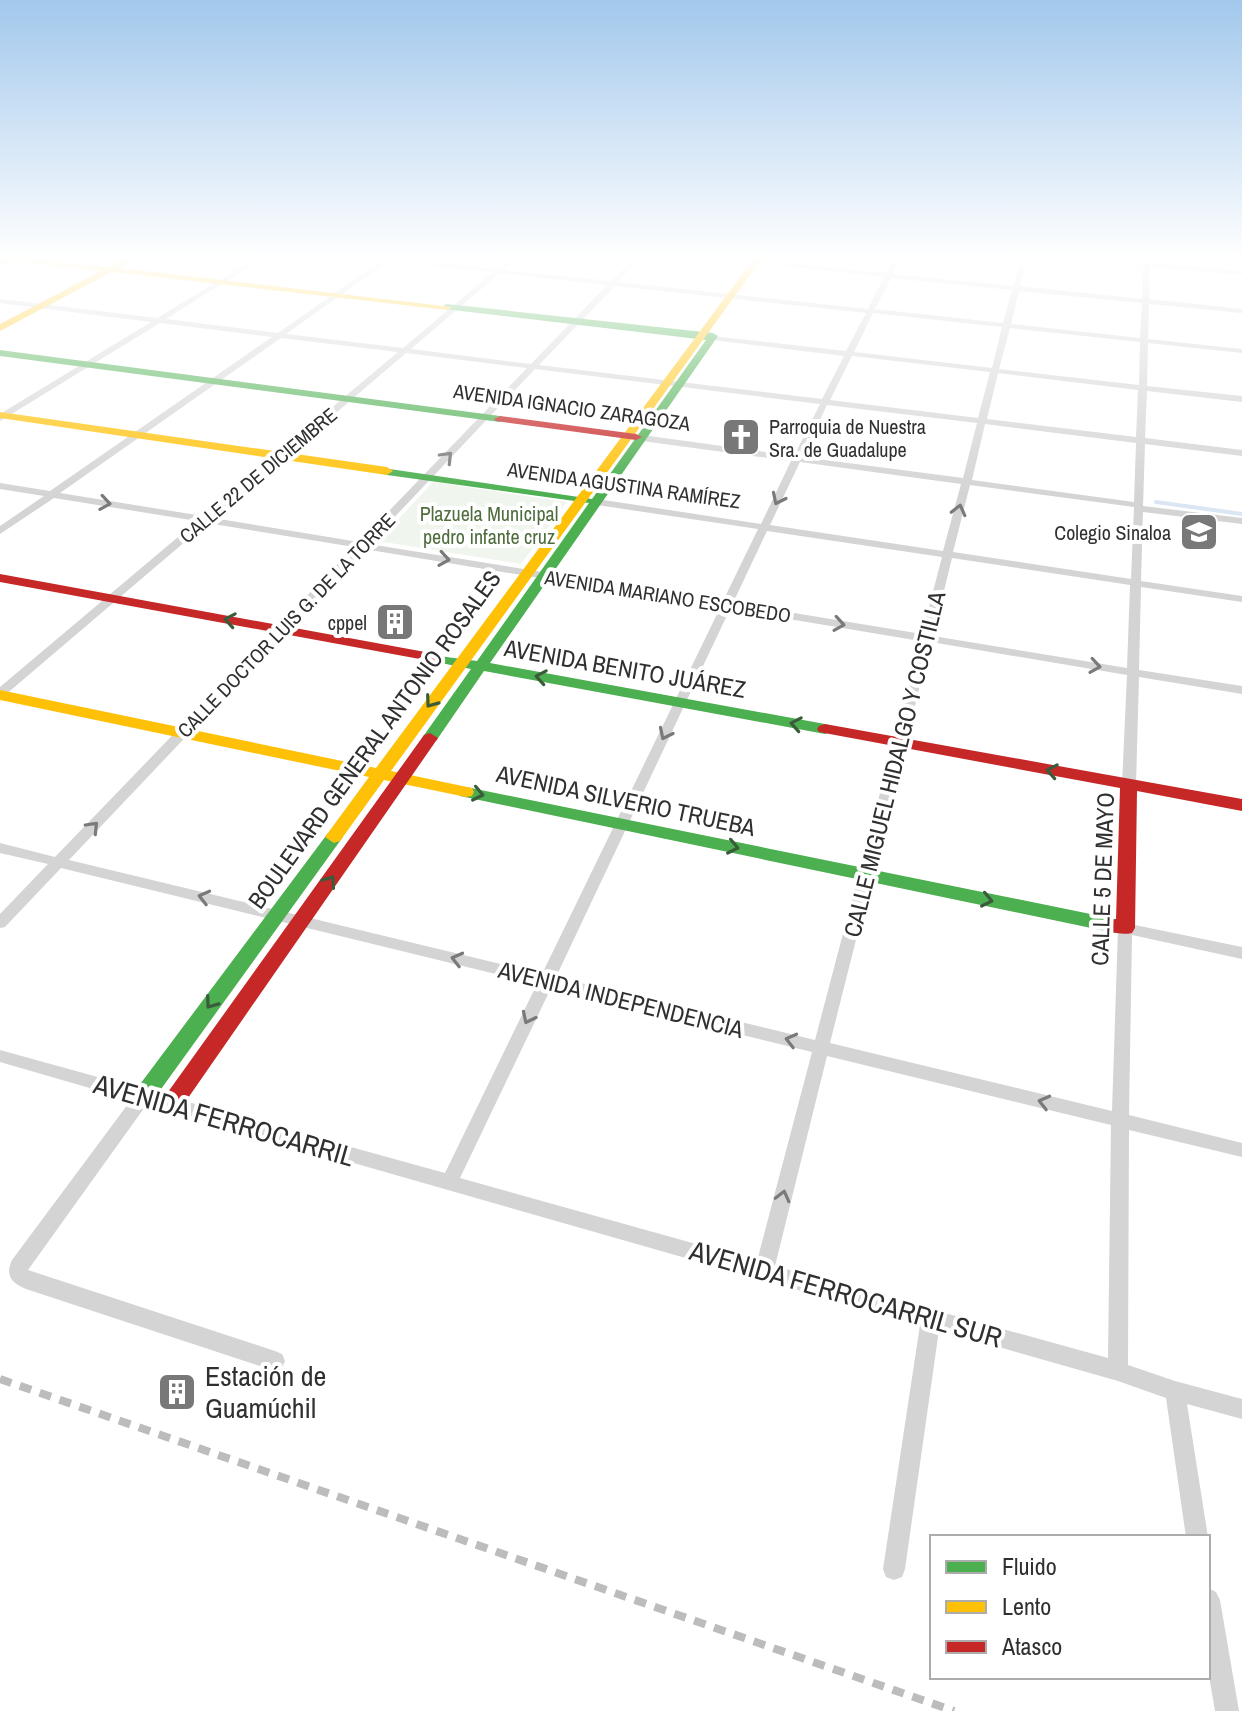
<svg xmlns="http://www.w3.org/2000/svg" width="1242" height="1711" viewBox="0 0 1242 1711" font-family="'Archivo Narrow',sans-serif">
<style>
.green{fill:#f0f5ed}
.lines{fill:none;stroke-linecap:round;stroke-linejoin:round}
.stream{stroke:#dae6f2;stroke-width:4}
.street{fill:#d4d4d4;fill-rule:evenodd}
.fast{fill:#4caf50;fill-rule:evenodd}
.slow{fill:#ffc107;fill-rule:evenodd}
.jam{fill:#c62828;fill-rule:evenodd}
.rail{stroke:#bcbcbc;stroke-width:8;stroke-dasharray:12 9;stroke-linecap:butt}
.oneway{stroke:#7a7a7a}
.oneway2{stroke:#3a5c3b}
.labels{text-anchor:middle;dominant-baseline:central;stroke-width:8;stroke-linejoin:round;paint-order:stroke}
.far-street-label{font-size:20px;fill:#303030;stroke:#fff}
.far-poi-label{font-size:20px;fill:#303030;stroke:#fff;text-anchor:end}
.far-park-label{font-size:20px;fill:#4e6c3d;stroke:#fff}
.street-label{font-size:24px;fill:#303030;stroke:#fff}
.near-street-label{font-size:28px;fill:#303030;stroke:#fff}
.near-poi-label{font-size:28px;fill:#303030;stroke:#fff;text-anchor:start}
</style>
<rect width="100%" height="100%" fill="#fff"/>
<path class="green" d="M433,482L567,502L521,564L378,541Z"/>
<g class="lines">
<path class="stream" d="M1156,502L1242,514"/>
<path class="street" d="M258,257H265L166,319L278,333L382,260L366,257H394L497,269L511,257H518L504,270L611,281L635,257H641L618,282L868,309L884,277L704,257H723L886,273L895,257H901L893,274L1013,286L1021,257H1027L1020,286L1142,299L1143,266L1060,257L1143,262L1144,257H1150V263L1242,271V275L1150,267L1149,299L1242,309V313L1149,304L1148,339L1242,349V353L1148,343L1147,386L1242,396V402L1147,391L1145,438L1242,450V456L1145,444L1143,506L1242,518V524L1143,512L1141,581L1242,596V602L1141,587L1139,670L1242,686V694L1139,677L1136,785L1129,789L1122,785L1127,675L931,642L830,1043L1112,1111L1118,928L1120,924L1125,923L1242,947V959L1132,935L1129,1115L1242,1143V1157L1129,1130L1128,1365L1175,1381L1242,1399V1419L1187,1404L1208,1537H1186L1166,1398L1118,1381L939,1330L905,1569L902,1577L894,1580L886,1577L883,1569L920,1325L147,1104L28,1270L275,1351L282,1354L285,1361L282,1368L275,1371L26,1289C11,1283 5,1275 12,1260L131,1100L0,1062V1050L445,1173L537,984L61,868L5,927L0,928V914L48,864L0,853V843L55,857L354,547L207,523L4,696L0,697V687L197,521L54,498L0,534V526L44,496L0,489V483L50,491L272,337L160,323L0,421V414L151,322L0,303V299L157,318ZM389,261L493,272L403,348L286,334ZM500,273L607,285L531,364L411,349ZM891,278L1012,290L1003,323L875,309ZM615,286L866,313L846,351L712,336L708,338L712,340L844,356L822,399L539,365ZM1019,291L1142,303L1140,338L1011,324ZM873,313L1002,327L992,368L854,352ZM1010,328L1140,342L1139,385L999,369ZM281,338L398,352L203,516L60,493ZM406,353L527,368L359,542L213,518ZM852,356L990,372L978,418L830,400ZM535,369L820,404L794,456L642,435L638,438L642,441L791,461L761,524L597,499L592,502L597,505L758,529L723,601L369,544ZM998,373L1138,390L1136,437L987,419ZM827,405L977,423L963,478L802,457ZM985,424L1136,443L1134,502L972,480ZM800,462L961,484L943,551L770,525ZM970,485L1134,507L1131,579L953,552ZM767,531L942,557L922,634L733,603ZM364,549L720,608L542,974L69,860ZM952,558L1130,585L1127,668L933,636ZM730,609L920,641L815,1040L556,977ZM551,988L812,1052L757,1261L460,1178ZM827,1056L1111,1125L1108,1358L775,1266Z
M1208,1588L1216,1592L1220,1600L1239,1711H1215L1208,1670Z"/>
<path class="fast" d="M447,304L713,333L718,336L490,663L825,724L831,726L833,729L831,732L825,734L484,671L436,741H424L422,738L471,669L431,661V655L477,661L589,503L387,475L383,474V468L592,499L706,340L444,309V305Z
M0,350L500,416L506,419L500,422L0,356Z
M466,787L1115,919L1122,921L1125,926L1122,931L1115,933L460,796L458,792Z
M334,831L340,833L343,837L340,841L151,1103L143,1106L135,1103L132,1097L135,1091L328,833Z"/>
<path class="slow" d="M0,257L109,267L128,257H138L120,268L452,307L447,310L112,272L0,331V324L101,271L11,261L0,266Z
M755,257H763L391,771L472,788L474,792L472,796L466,797L384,780L340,841L334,843L325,837L369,777L0,700V690L376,768Z
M0,412L387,467L393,471L387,475L0,418Z"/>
<path class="jam" d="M500,416L636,434L642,437L636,440L496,421L494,419Z
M0,574L436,654L443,658L436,662L0,582Z
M825,724L1242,799V811L1137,791L1135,928L1132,933C1123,935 1117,933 1108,931L1105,926L1108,921L1116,919L1120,788L819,732L817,729L819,726Z
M430,733L438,738L179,1111L171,1114L163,1111L160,1105L163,1099L424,735Z"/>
<path class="rail" d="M0,1379L954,1711"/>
</g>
<defs><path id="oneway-chevron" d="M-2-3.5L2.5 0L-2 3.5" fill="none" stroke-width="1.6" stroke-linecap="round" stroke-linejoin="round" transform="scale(2)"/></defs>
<g class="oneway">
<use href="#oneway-chevron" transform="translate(447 457) rotate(-46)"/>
<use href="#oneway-chevron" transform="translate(778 499) rotate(116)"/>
<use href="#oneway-chevron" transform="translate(105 503) rotate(9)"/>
<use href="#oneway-chevron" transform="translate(959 510) rotate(-76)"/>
<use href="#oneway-chevron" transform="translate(444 559) rotate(9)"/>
<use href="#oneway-chevron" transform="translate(839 624) rotate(9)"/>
<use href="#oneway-chevron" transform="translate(1095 666) rotate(9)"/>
<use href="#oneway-chevron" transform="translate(665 734) rotate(116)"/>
<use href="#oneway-chevron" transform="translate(93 827) rotate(-46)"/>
<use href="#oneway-chevron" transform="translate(204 897) rotate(-166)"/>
<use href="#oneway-chevron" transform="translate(457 959) rotate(-166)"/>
<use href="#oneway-chevron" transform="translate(528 1018) rotate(116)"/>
<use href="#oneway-chevron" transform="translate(791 1040) rotate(-166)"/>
<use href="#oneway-chevron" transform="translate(1044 1102) rotate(-166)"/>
<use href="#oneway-chevron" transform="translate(783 1196) rotate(-76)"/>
</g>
<g class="oneway2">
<use href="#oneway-chevron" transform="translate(230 620) rotate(-170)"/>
<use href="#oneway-chevron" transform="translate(541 677) rotate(-170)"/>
<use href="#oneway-chevron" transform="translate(431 702) rotate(126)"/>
<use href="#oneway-chevron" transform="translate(796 724) rotate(-170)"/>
<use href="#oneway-chevron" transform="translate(1052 771) rotate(-170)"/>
<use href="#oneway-chevron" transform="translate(478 794) rotate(12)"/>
<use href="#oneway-chevron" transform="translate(733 847) rotate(12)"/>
<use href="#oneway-chevron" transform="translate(330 881) rotate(-55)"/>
<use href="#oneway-chevron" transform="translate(987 900) rotate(12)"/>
<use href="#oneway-chevron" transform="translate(211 1003) rotate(126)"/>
</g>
<linearGradient id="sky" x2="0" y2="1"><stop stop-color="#a2c8ec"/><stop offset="0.52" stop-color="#fff"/><stop offset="1" stop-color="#fff" stop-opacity="0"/></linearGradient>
<rect width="1242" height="496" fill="url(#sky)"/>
<defs>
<symbol id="church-square" viewBox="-11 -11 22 22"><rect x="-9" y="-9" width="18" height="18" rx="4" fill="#787878" stroke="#fff"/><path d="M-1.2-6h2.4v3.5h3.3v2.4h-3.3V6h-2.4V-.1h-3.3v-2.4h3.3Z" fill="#fff"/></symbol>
<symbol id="school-square" viewBox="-11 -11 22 22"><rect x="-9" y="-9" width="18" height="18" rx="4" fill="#787878" stroke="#fff"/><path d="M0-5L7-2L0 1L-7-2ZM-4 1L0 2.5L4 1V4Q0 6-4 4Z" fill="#fff"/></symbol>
<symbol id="building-square" viewBox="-11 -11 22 22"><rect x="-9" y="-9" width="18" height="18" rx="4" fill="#787878" stroke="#fff"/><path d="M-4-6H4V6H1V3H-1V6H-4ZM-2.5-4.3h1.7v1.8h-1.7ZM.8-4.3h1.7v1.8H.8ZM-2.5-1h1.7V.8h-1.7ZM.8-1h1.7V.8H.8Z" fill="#fff"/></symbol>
</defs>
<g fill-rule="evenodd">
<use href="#church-square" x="719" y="415" width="44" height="44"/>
<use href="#school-square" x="1177" y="510" width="44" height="44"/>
<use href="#building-square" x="373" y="600" width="44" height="44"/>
<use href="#building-square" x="155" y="1370" width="44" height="44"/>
</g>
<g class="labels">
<g class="far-street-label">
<text transform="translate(572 407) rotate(8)">AVENIDA IGNACIO ZARAGOZA</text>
<text transform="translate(258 475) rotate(-40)">CALLE 22 DE DICIEMBRE</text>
<text transform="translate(624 485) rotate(8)">AVENIDA AGUSTINA RAMÍREZ</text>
<text transform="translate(668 596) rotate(9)">AVENIDA MARIANO ESCOBEDO</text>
<text transform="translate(286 625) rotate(-46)">CALLE DOCTOR LUIS G. DE LA TORRE</text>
</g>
<g class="far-poi-label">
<text x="769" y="426" text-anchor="start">Parroquia de Nuestra<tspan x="769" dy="23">Sra. de Guadalupe</tspan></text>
<text x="1171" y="532">Colegio Sinaloa</text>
<text x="367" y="622">cppel</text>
</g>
<g class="far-park-label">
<text x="489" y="513">Plazuela Municipal<tspan x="489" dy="23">pedro infante cruz</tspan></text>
</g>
<g class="street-label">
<text transform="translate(625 668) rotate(10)">AVENIDA BENITO JUÁREZ</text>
<text transform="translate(374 739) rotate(-54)">BOULEVARD GENERAL ANTONIO ROSALES</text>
<text transform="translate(894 764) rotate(-76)">CALLE MIGUEL HIDALGO Y COSTILLA</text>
<text transform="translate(626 800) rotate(12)">AVENIDA SILVERIO TRUEBA</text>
<text transform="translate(1102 879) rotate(-88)">CALLE 5 DE MAYO</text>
<text transform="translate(621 999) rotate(14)">AVENIDA INDEPENDENCIA</text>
</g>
<g class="near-street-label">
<text transform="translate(224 1120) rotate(16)">AVENIDA FERROCARRIL</text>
<text transform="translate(846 1294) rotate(16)">AVENIDA FERROCARRIL SUR</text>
</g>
<g class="near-poi-label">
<text x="205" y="1376">Estación de<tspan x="205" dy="32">Guamúchil</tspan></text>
</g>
</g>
<rect x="930" y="1535" width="280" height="144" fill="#ffffff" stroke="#acacac" stroke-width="2"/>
<rect x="946" y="1561" width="40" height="12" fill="#4caf50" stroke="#acacac" stroke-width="2"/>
<text x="1002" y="1575" font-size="24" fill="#303030">Fluido</text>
<rect x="946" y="1601" width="40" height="12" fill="#ffc107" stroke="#acacac" stroke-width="2"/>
<text x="1002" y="1615" font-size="24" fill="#303030">Lento</text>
<rect x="946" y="1641" width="40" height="12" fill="#c62828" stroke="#acacac" stroke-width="2"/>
<text x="1002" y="1655" font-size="24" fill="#303030">Atasco</text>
</svg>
